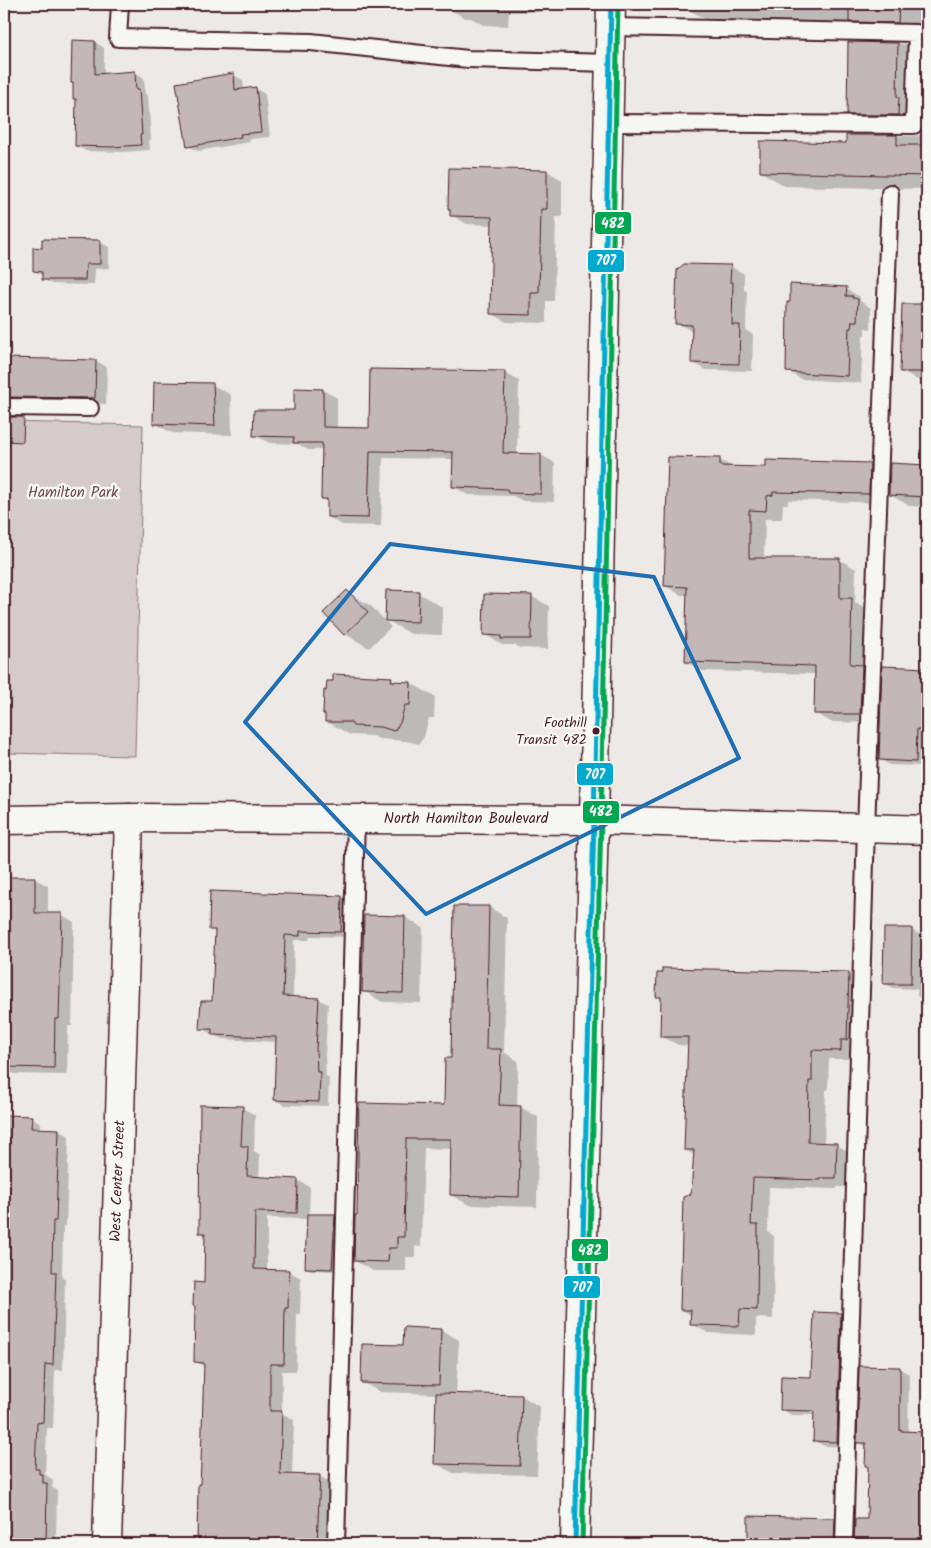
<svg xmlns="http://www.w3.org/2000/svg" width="931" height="1548" viewBox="0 0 931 1548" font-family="Kalam,sans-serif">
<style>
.green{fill:#d4cbca;stroke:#8f757a}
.shadow{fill:#0003}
.building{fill:#c4b7b7;stroke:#4a1f2b}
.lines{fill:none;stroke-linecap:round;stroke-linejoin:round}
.lane-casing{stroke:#4a1f2b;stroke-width:20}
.street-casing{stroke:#4a1f2b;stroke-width:31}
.secondary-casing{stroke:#4a1f2b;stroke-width:31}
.primary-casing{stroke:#4a1f2b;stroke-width:31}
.lane{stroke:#f6f6f2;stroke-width:16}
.street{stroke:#f6f6f2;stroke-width:28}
.secondary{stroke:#f6f6f2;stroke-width:28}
.primary{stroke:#f6f6f2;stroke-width:28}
.bus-1-casing{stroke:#f6f6f2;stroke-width:9}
.bus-2-casing{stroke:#f6f6f2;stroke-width:9}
.bus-1{stroke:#00a9ce;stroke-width:5}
.bus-2{stroke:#00a651;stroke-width:5}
.marked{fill:none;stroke:#1f6fb2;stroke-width:4;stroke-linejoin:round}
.bus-dot{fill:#4a1f2b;stroke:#f6f6f2;stroke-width:2}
.labels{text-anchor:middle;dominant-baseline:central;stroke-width:5;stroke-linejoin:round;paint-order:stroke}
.bus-label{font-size:14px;fill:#4a1f2b;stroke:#f6f6f2;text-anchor:end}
.park-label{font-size:15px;fill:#6c4a53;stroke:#f6f6f2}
.street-label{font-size:15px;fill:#4a1f2b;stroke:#f6f6f2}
.line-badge{stroke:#f6f6f2;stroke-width:2}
.badge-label{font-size:14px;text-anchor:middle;font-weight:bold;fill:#fff}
</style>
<rect width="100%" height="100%" fill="#ece9e6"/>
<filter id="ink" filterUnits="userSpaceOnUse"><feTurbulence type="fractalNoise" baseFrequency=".02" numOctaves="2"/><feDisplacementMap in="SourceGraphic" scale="10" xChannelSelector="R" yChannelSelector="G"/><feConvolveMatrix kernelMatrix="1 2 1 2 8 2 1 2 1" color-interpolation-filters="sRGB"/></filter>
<g filter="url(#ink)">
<path class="green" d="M4,422L143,425L135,756L4,753Z"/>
<path class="shadow" d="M440,4H540V12H509L508,26L483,25L471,18H465Z
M691,4H927V36L874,35L715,25L691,11Z
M95,42L104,48V74L135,72L144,78L145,94L148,96L151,140H149L150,150L122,152L86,151L76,146L77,100L74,98Z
M849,43L906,44L927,56V189L785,186L761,172L847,145L848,136H914L920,135L924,130V128H872L848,114Z
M233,75L243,80L244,90L256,89L265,94L270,137L249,139L250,142L198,151L188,146Z
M547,171L562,180V217H556L554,301H546V323L506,322L491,313L493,225L467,224L451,215Z
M100,242L109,247V268L95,269L94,285L52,284L43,279V276L34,271L44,249Z
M730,266L744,274V290L747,291L746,330L753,335L752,371L706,370L692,362L693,332L677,323Z
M846,289L860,297V301L871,308V329L865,328V335H863L861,383L801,379L787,371Z
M903,305H927V382H921L902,371Z
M4,334L8,336L9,359L96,361L107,367L106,404L4,402Z
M505,373L519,381L517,454L541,455L555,463L554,502L523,501L513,496L468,495L454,487V459L383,458L381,526L342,525L328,517V502L322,498L323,450H308L298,444L269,443L255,435L295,412V389L323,390L337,398V428L370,429Z
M213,385L231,395L232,435L172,433L154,423Z
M669,459L720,460L734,468L767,469L869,464L885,473L884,503L788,500V504H783L782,519H765L764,559L840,560L856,569L855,602L867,609L876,723L831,722L815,713L816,674L702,671L686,662L688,595H681L665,586Z
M891,464L927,466V507L910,506L890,495Z
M347,592L371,606L391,627L369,648L345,634Z
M418,593L442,607V635L411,634L386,620Z
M531,596L549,606L548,649L520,648L515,645H502L484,634Z
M883,667L927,669V734H926L925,766L889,765L880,759Z
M391,678L399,683H411L435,697L434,718H429L424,737L419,744L406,741L379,739L373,736L350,735L326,721Z
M4,878L35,879L48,886V914H61L74,922L72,1026H68L67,1075L14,1074L4,1068Z
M342,897L351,902L350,937L310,936L309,940H294L293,998L318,999L328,1004L325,1055L326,1076L329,1078L328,1106L285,1105L275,1100L277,1042L223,1039L201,1028L213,1002L216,932L210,929Z
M489,907L507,918L504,1052L518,1061L517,1107H520L538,1117L537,1207L469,1205L451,1195L452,1149L424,1148L421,1247L415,1246V1257H406V1271H373L355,1261L358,1216L360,1104L446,1106L452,1059Z
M405,917L423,928L421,1003L382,1002L364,991Z
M912,930L921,935V943L927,944V1001L917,996V989L893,988L884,983Z
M663,969L849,973L866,983L857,1059H829L828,1090H826L824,1144L837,1145L853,1154L852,1187H837V1189L769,1187L768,1232L774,1236L773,1319L756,1318V1335L708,1333L692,1324V1316L681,1309L693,1195L695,1155L685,1150L689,1046L678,1045L661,1036L662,999L658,996Z
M922,1066L927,1067V1102L921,1098Z
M242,1108L255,1115L254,1151L260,1155L259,1178L297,1180L310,1187L309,1215L335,1216L339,1218L336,1271L311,1270L306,1268L308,1219L267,1218V1270L288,1271L301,1278L300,1314H297L296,1371H282V1413L294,1420L292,1475L319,1476L332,1483L330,1544H198L205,1367L195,1361L205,1284L206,1236L200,1232Z
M4,1116L31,1117L41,1123V1130H59L69,1136L66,1226H63L62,1277L65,1279L63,1370H55L53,1428H47L45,1474L53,1481L52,1488L57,1490L56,1544H4Z
M841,1314L850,1320L846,1447L824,1446L815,1441V1415H791L782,1409L812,1378Z
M441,1330L459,1340L456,1395L522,1396L540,1407L537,1475L453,1473L435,1463L437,1394L380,1392L362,1382L404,1346Z
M900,1369L909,1374L908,1449L867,1447L858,1442Z
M869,1483L927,1486V1544H855L856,1520H868Z
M749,1517L834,1520L846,1526V1544H749Z
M678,1542L709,1543L712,1544H678Z"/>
<path class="building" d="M849,4H899L898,23L849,22Z
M72,40L95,41V74L135,71L136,90L139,89L142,135H140L141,145L112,147L75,146L76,99H73V83H71Z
M848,42L898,43L897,97H899L898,115H847Z
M234,73L235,90L256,87L261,132L240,134L241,137L187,147L176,83Z
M846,135H897V145H927V176L760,172V141L846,143Z
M449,168L547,170V209H541L539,293H531V315L490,314L492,217L450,216V209H448Z
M42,239L100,240V264H86L85,280H42V272L33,271V247L42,248Z
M684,264L731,265L730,282H733L732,325H740L739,364L691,363L692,325L675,324L677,270Z
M790,284L847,287L846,296H853L852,298L858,299L857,321H852L851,328H849L847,376L786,372L787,302H790Z
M902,304H927V372H900Z
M4,358L96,360L95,398L4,397Z
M370,369L505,371L503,453L541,454V494L508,493L507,489L452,487L453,452L370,451L368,518L327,517V499H321L322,443H293L294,437L253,436L254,410H294V388L323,389V427L369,428Z
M154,382L213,383L215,426L153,424Z
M4,417H24L23,442L4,441Z
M668,457L720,458V466L766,467V460L870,463L869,494L773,492V495L767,496L766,511L749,510V558H840V598H852L850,664L862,665L860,714H814L815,666L685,662L687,587L664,586Z
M890,463L927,465V497L889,495Z
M347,590L368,612L344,635L323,613Z
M386,590L419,591L418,622L385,621Z
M484,594L532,595L531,639H501V636L483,635Z
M882,666L927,668V730L917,729L916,762L879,760Z
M333,674L392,677L391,681L411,682L410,705H405L400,723L394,731L381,727L353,726L351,722H325V714H323L324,690L326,691L327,681H333Z
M4,877H35V913H62L59,1019H55L54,1068L4,1067Z
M210,891L342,896L341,932L300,931V936L285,935L283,996L319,998L316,1049L317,1072H320L319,1102L274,1100L276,1037L212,1035V1029H199L201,1001H212L215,930H209Z
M454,906H489L486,1049H501L499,1105L521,1106L519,1197L450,1195L451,1139H406L404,1237H397V1248H389L388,1262L354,1261L355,1215H357L359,1103L444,1105L445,1058H451Z
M364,915L405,916L403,993L362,992Z
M884,928H912L911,984H883Z
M662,968L849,972L847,1040H841V1051L812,1050V1081H809L808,1142L837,1143L836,1178H821V1180L753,1178L751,1225H758L757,1310L740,1309L739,1326L690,1325L691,1310H680L683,1197L691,1194L694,1150H684L688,1037H660L661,997H656L657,973H662Z
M200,1105L243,1106L241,1146H248L247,1176L298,1179L297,1213L255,1212L254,1269L289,1270L288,1308H285L284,1364H270V1411H282L280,1474L320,1475L317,1544H197L198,1484H200L201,1464L204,1363L194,1362L195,1306H193L194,1282L204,1283L205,1233H199Z
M4,1115L32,1116L31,1128L59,1129L56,1221H53L52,1272H56L53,1365L45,1364L43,1422L37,1423L35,1469H39V1474H43V1483H47L46,1544H4Z
M307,1214H335L332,1269L305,1268Z
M814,1312L841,1313L837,1442L813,1441L814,1411L780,1410L781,1376L811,1377Z
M404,1327L441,1329L439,1385L361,1383L362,1344L403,1345Z
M859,1366L900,1367V1431L927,1432V1544H854L855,1519H867L868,1466H865L866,1443H857Z
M436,1393L522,1395L520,1466L434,1464Z
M748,1516L835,1518L834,1544H748Z"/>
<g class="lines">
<defs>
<path id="lane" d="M120,4L118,38L311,42L468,59L610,63
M609,123L914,125L917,33L611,27
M4,407L90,408
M336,1544L356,819
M844,1544L866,828L890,193"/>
<path id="street" d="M107,1544L129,818"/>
<path id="secondary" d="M4,820L129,818L594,820L927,830"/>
<path id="primary" d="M575,1544L594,820L611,4"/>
</defs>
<use href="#lane" class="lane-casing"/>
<use href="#street" class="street-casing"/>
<use href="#secondary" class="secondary-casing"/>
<use href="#primary" class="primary-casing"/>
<use href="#lane" class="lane"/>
<use href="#street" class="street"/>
<use href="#secondary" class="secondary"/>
<use href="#primary" class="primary"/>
<defs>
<path id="bus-1" d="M575,1544L594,820L611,4"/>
<path id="bus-2" d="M582,1544L601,820L618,4"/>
</defs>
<use href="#bus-1" class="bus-1-casing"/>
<use href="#bus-2" class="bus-2-casing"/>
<use href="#bus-1" class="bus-1"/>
<use href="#bus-2" class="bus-2"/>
</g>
</g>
<path class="marked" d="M390,544L654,577L739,758L426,914L245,722Z"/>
<circle class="bus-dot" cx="596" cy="731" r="4.5"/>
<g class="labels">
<g class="bus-label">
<text x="587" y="723">Foothill<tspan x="587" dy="17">Transit 482</tspan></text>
</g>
<g class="park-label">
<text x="73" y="493">Hamilton Park</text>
</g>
<g class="street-label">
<text x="466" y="819">North Hamilton Boulevard</text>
<text transform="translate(118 1181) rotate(-88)">West Center Street</text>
</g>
</g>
<g class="line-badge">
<rect x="594" y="211" width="38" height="24" rx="5" fill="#00a651"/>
<rect x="587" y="249" width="38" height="24" rx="5" fill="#00a9ce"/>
<rect x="576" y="762" width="38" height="24" rx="5" fill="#00a9ce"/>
<rect x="582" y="800" width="38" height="24" rx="5" fill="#00a651"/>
<rect x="571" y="1238" width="38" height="24" rx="5" fill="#00a651"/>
<rect x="563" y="1275" width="38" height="24" rx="5" fill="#00a9ce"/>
</g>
<g class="badge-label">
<text x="613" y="228">482</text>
<text x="606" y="265">707</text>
<text x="595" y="779">707</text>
<text x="601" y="816">482</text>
<text x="590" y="1255">482</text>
<text x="582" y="1292">707</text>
</g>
<rect width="931" height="1548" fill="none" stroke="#f6f6f2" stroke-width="20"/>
<rect x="10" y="10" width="911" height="1528" fill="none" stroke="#4a1f2b" stroke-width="2" filter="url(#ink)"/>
</svg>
